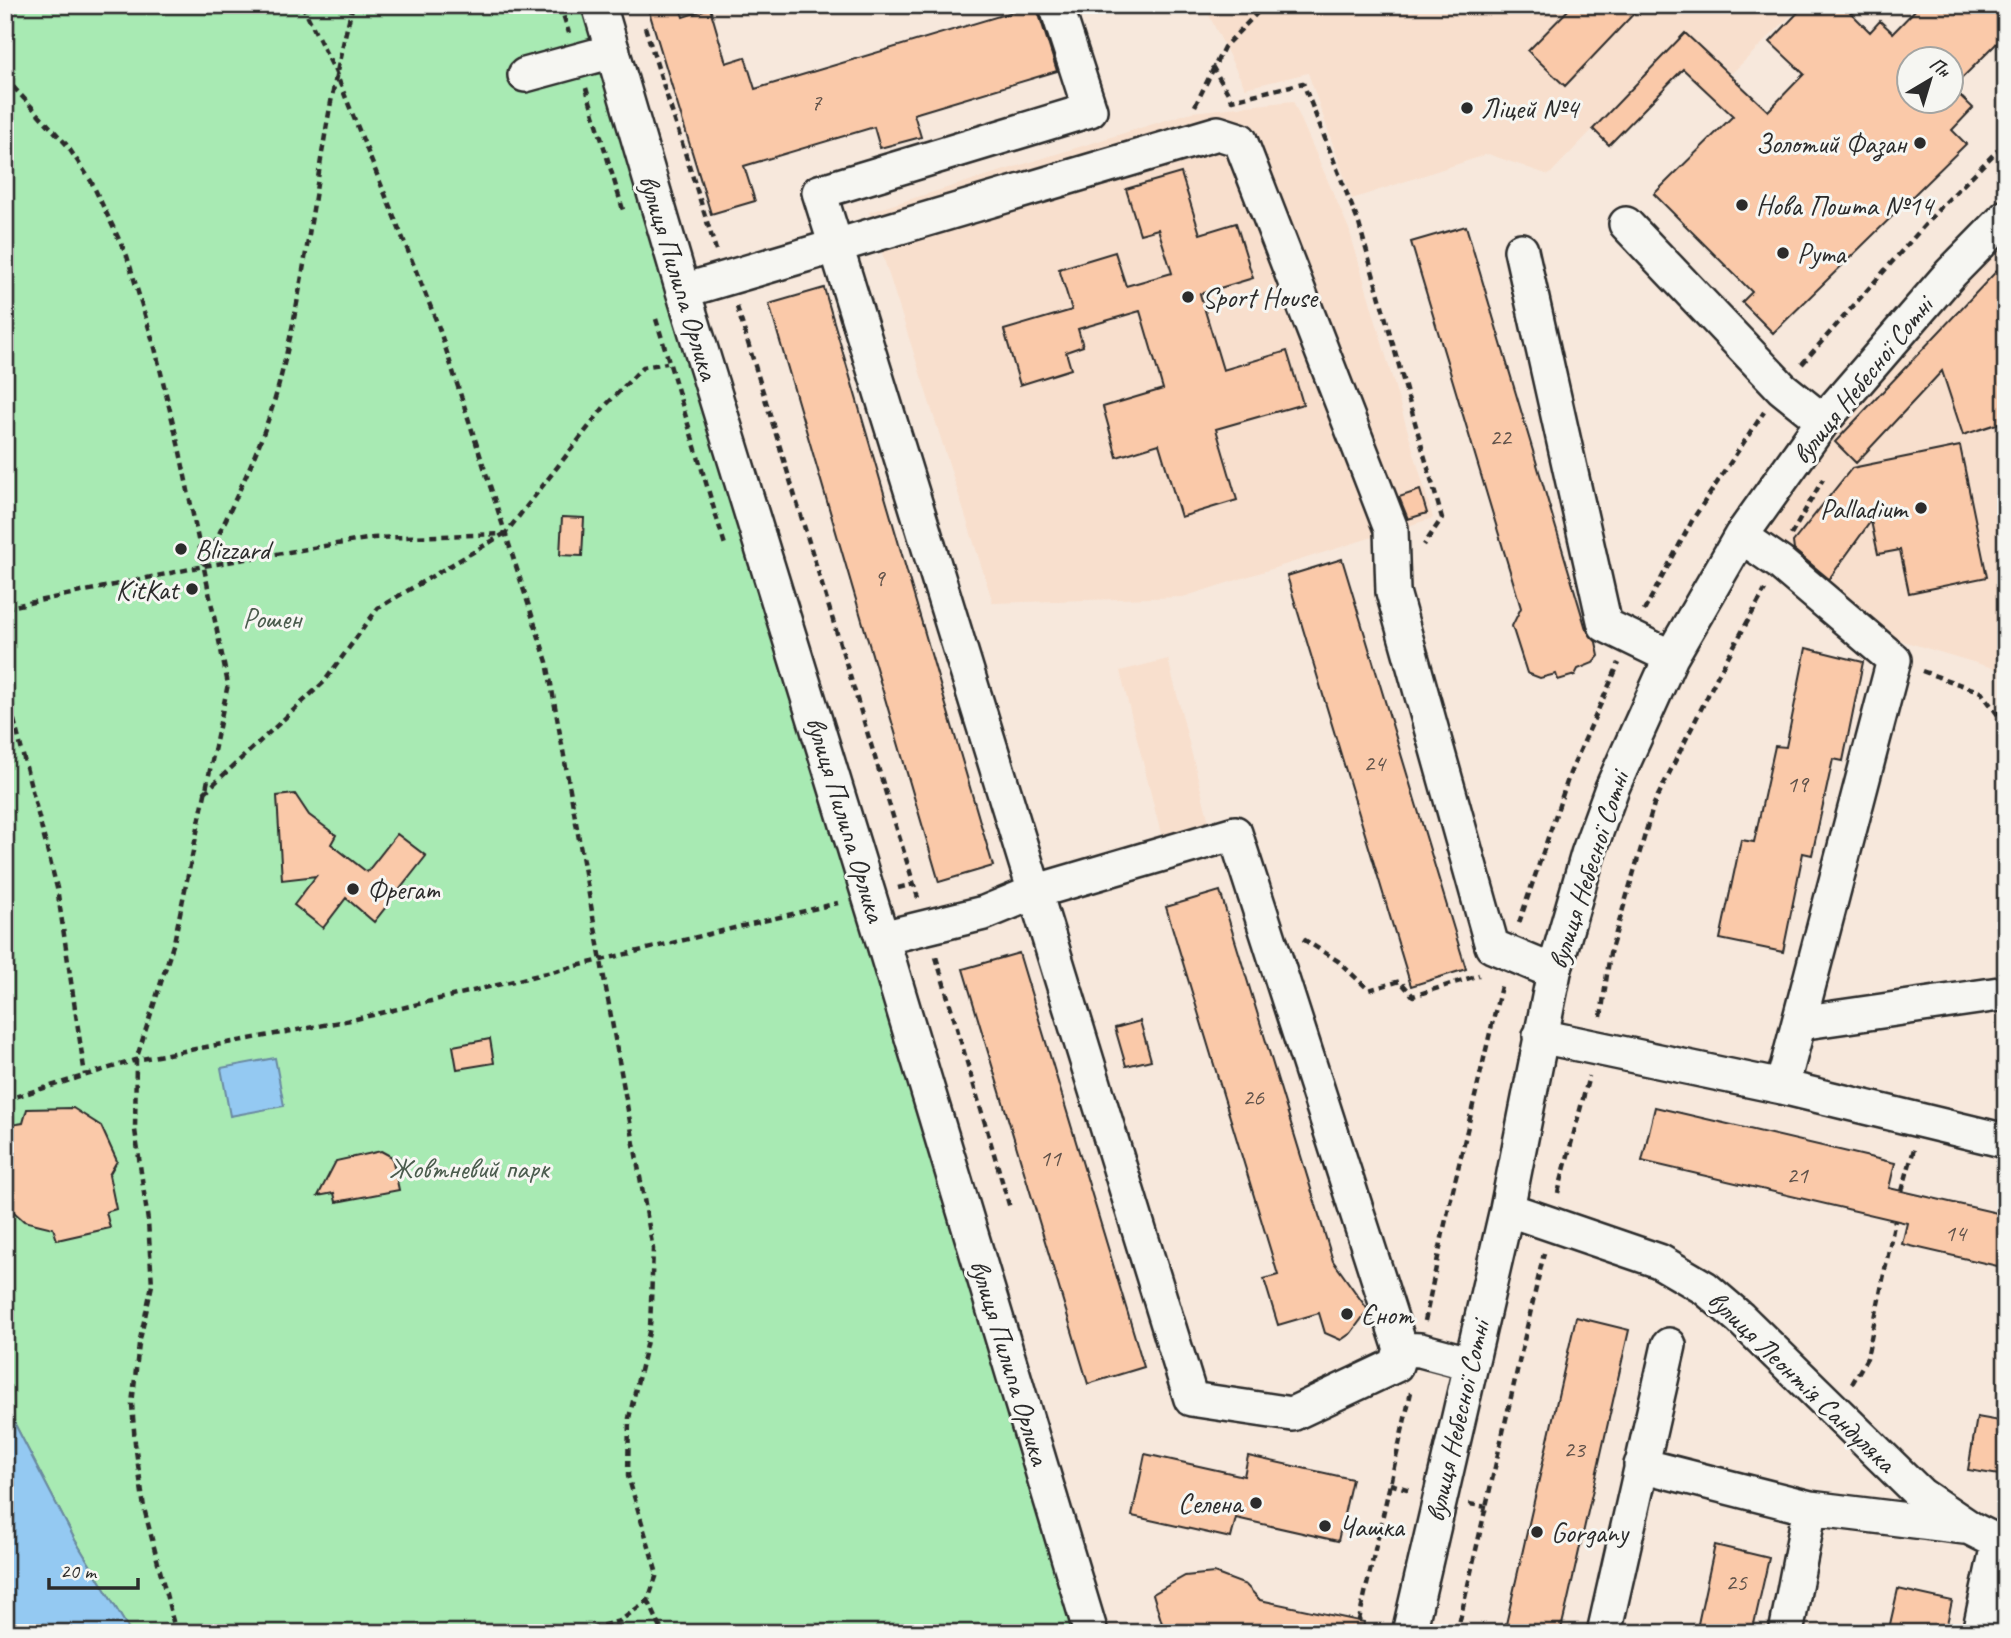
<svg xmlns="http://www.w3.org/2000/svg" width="2011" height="1638" viewBox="0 0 2011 1638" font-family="Caveat,sans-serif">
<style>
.built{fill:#f8dfcd}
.green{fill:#a8eab3;stroke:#6a8a6f;stroke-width:2}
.water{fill:#94c9f2;stroke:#6a8aa2;stroke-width:2}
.building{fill:#fac9a9;stroke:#2b2b2b;stroke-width:2;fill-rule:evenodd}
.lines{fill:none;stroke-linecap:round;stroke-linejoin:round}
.minor-casing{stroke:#2b2b2b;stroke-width:38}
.path{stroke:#2b2b2b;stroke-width:4.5;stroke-dasharray:7 5;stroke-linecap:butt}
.minor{stroke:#f6f6f2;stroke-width:33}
.poi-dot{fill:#2b2b2b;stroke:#f6f6f2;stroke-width:2.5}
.labels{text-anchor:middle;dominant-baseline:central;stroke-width:6;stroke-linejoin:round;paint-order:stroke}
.number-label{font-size:24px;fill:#5f524a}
.poi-label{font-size:28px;fill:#2b2b2b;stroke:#f6f6f2;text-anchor:start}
.street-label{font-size:28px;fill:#2b2b2b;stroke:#f6f6f2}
.park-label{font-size:28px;fill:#4a5b4d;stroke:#f6f6f2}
</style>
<rect width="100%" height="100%" fill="#f7e8dc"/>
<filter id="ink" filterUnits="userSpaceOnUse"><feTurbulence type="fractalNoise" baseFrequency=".0143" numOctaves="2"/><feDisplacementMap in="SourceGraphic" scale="14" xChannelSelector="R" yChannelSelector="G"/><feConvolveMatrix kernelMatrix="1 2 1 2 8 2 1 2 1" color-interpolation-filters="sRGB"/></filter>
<g filter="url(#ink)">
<path class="built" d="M1204,5H1802L1731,74L1685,33L1549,175L1488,154L1352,199L1308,73L1245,88Z
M1293,101L1349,229L1433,518L1183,597L993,603L869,212L1192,112Z
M2006,219V672L1873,632L1742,536Z
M1168,659L1210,826L1162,838L1120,671Z"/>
<path class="green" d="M5,5H605L1093,1633H131L75,1540L5,1405V995L8,980L5,970Z"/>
<path class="water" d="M275,1058L284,1106L230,1116L221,1068Z
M5,1405L75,1540L131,1633H5Z"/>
<path class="building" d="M647,5H679L683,17L710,8L726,63L745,57L755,89L1036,5L1057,71L914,114L921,137L880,148L874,127L744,166L755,201L711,214Z
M1573,5H1642L1565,86L1528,51Z
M1805,5H1843L1870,32L1880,21L1893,33L1920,5H2006V34L1952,88L1973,108L1952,130L1966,144L1773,333L1742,302L1752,292L1654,194L1733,116L1683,69L1609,145L1593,129L1685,33L1768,111L1804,74L1770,42ZM1909,60H1951V102H1909Z
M1181,173L1200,234L1236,223L1253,278L1200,294L1223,370L1287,351L1303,404L1216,429L1237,500L1181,517L1159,444L1117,457L1103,407L1163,389L1140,311L1078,329L1083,346L1066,352L1071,369L1020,385L1004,330L1072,310L1059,269L1115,252L1126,286L1172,273L1158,229L1140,234L1126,189Z
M1466,226L1586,629L1596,642L1599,656L1593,663L1578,669L1575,675L1558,680L1556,674L1540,678L1527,673L1512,626L1521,608L1411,242Z
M2006,261V303L1998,312L2006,337V421L1963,435L1942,371L1856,463L1835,442Z
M824,288L993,866L939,882L769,304Z
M1960,446L1987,577L1909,593L1900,550L1878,554L1871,521L1829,579L1794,550L1793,542L1852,468Z
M1420,490L1427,513L1408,519L1399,497Z
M562,517L584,518L582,556L560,555Z
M1342,559L1466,969L1411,986L1287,576Z
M1806,648L1863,662L1843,761L1833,759L1812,855L1803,853L1783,952L1720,939L1741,840L1754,842L1775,746L1786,747Z
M295,794L309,815L336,835L331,844L367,872L397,834L426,856L374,922L346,898L323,928L294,905L316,876L282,880L277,796Z
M1220,891L1333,1261L1368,1310L1351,1333L1341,1340L1325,1333L1319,1313L1278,1325L1264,1279L1278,1275L1166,907Z
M1019,953L1144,1367L1088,1384L963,969Z
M1140,1021L1151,1060L1126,1066L1115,1028Z
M490,1039L494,1063L457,1069L453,1046Z
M1655,1107L1895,1163L1889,1188L2006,1215V1268L1902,1244L1907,1223L1642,1161Z
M73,1108L101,1126L117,1161L109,1175L116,1209L106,1212L110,1228L57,1240L53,1228L24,1221L5,1204V1126L23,1123L27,1109Z
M381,1151L392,1157L399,1190L336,1202L334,1193L318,1196L336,1161Z
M1576,1317L1629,1330L1567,1604L1560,1633H1504Z
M1977,1417L2006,1422V1476L1968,1470Z
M1145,1454L1244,1476L1248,1456L1352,1479L1338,1541L1236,1518L1231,1538L1132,1516Z
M1715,1545L1769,1558L1752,1633H1696Z
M1214,1573L1246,1585L1260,1600L1364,1622L1363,1633H1182L1164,1630L1153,1594L1185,1576Z
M1898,1589L1952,1601L1945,1633H1888Z"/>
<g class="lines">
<defs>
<path id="minor" d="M599,5L683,291L882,938L1091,1633
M1056,5L1090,110L819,192L836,246L1218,133L1240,140L1391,529L1393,592L1492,946L1554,972
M525,75L613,51
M1626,224L1782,388L1823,421
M1521,250L1605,625L1671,657
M683,291L836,246L1191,1399L1292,1414L1396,1365L1401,1349L1420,1350L1469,1363
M1741,536L1780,563L1894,660L1782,1087
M882,938L984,913L1037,891L1235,833L1401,1349
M1799,1023L2006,993
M1540,1036L1782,1087L2006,1141
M1507,1209L1659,1261L1705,1288L1740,1318L1921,1495L1970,1528L2006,1546
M1641,1465L1810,1508L1964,1527
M1409,1633L1507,1209L1554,972L1588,854L1612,788L1671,657L1741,536L1823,421L1951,273L2006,217
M1604,1633L1669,1345
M1786,1633L1810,1508
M1979,1633L1998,1544"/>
</defs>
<use href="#minor" class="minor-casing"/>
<path class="path" d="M302,5L335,71L438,325L547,662L653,1249L650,1328L629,1418L628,1476L657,1574L648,1600L620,1621L573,1633
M560,5L569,33
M645,27L716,250
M1212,66L1232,100L1303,83L1359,224L1442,518L1424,545
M5,78L66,144L91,181L127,256L155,348L180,452L228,684L174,942L136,1060L135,1130L148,1221L152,1285L139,1344L132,1404L135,1443L144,1508L176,1633
M586,88L624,213
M1195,106L1224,47L1265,5
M737,307L918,898
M656,319L725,545
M1802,364L1939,209L2006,142
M1791,535L1823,479
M204,566C232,505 264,445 280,380C312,256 319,128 353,5
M5,608L204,566L373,538L505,534L605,406L643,367L667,363
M1644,611L1693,519L1764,412
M1922,671L1981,692L2006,726
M5,685L57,888L85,1075
M204,793L324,682L378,608L504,534
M898,888L914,884
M1519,923L1570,773L1619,663
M1303,939L1338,961L1369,990L1400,981L1413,996L1479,975
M936,957L1010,1208
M1601,1017L1610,953L1654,804L1719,673L1765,590
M5,1100L136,1060L356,1019L838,903
M1902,1191L1914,1149
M1558,1193L1589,1076
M1425,1321L1444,1228L1502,982
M1852,1384L1867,1358L1895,1220
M1390,1484L1410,1490
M1469,1504L1487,1507
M648,1600L663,1633
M1356,1633L1411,1392
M1457,1633L1544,1253"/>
<use href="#minor" class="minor"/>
</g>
</g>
<g class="poi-dot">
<circle cx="1467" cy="108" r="7"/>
<circle cx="1920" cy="143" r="7"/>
<circle cx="1742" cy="205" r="7"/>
<circle cx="1783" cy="253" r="7"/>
<circle cx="1188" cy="297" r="7"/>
<circle cx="1921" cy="508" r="7"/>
<circle cx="181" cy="549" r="7"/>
<circle cx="192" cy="589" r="7"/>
<circle cx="353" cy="889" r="7"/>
<circle cx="1347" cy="1314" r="7"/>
<circle cx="1256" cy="1503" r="7"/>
<circle cx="1325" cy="1526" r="7"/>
<circle cx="1537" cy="1532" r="7"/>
</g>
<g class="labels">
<g class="number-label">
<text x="816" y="102">7</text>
<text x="1500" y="437">22</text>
<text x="879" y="578">9</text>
<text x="1374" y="763">24</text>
<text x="1797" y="784">19</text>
<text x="1253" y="1097">26</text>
<text x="1050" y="1158">11</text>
<text x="1797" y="1175">21</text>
<text x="1955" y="1233">14</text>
<text x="1574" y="1449">23</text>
<text x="1736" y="1582">25</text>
</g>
<g class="poi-label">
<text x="1481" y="108">Ліцей №4</text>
<text x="1906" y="143" text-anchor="end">Золотий Фазан</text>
<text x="1756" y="205">Нова Пошта №14</text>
<text x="1797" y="253">Рута</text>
<text x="1202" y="297">Sport House</text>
<text x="1907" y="508" text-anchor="end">Palladium</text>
<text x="195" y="549">Blizzard</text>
<text x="178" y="589" text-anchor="end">KitKat</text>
<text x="367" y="889">Фрегат</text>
<text x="1361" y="1314">Єнот</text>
<text x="1242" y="1503" text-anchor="end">Селена</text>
<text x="1339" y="1526">Чашка</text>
<text x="1551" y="1532">Gorgany</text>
</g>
<g class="street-label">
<text transform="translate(679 277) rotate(73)">вулиця Пилипа Орлика</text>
<text transform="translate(1862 380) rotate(-51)">вулиця Небесної Сотні</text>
<text transform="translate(846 819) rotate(73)">вулиця Пилипа Орлика</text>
<text transform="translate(1588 870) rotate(-72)">вулиця Небесної Сотні</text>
<text transform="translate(1010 1362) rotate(73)">вулиця Пилипа Орлика</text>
<text transform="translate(1802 1381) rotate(44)">вулиця Леонтія Сандуляка</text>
<text transform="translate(1457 1421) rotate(-77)">вулиця Небесної Сотні</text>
</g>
<g class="park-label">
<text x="272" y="618">Рошен</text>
<text x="469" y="1168">Жовтневий парк</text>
</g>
</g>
<rect width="2011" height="1638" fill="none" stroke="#f6f6f2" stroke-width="28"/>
<rect x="14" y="14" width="1983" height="1610" fill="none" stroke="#2b2b2b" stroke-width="2.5" filter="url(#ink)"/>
<g transform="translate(1930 80) rotate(38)"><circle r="33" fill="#f6f6f2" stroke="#a5a5a2" stroke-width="2"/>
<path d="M0-5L12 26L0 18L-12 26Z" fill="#2b2b2b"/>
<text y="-10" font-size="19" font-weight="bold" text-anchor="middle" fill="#2b2b2b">Пн</text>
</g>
<path d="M49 1578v10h89v-10" fill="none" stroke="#2b2b2b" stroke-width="3.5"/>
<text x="60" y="1578" font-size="21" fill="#2b2b2b" stroke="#f6f6f2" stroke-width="5" paint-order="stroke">20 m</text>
</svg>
